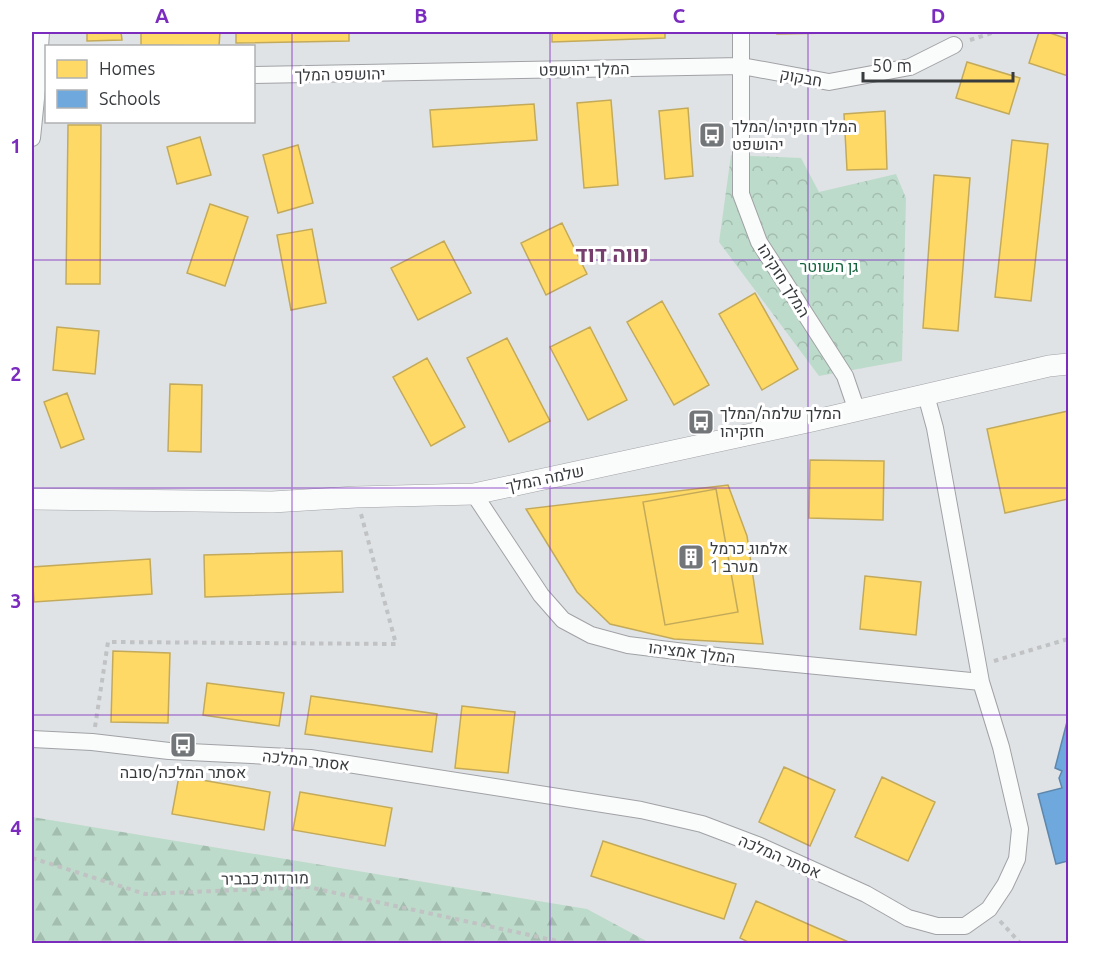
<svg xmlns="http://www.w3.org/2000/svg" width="1100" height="975" viewBox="0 0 1100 975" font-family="Ubuntu,Heebo,sans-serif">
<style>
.forest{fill:url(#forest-firs)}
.park{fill:url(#park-crowns)}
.homes{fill:#ffd966;stroke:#c3aa5a;stroke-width:1.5}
.schools{fill:#6fa8dc;stroke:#5e87ad;stroke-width:1.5}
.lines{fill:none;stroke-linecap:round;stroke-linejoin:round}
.minor-casing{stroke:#a0a2a5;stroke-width:18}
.tertiary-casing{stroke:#a0a2a5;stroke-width:22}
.path{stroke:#c0c2c3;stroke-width:4;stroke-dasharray:4.5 4.5;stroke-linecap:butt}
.minor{stroke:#fafbfb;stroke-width:16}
.tertiary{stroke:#fafbfb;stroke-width:21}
.grid{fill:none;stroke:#7b2cbf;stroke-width:1.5;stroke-opacity:0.55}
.labels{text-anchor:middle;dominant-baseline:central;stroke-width:6;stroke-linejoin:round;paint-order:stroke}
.street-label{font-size:16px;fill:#383b3e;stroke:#fff}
.poi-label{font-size:16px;fill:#383b3e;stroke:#fff;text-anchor:start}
.park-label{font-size:16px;fill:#14633c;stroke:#fff}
.district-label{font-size:22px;font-weight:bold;fill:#763f6e;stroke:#fff}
.neatline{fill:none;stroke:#7b2cbf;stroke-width:2}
.grid-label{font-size:20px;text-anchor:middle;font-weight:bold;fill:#7b2cbf}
</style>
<defs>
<pattern id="forest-firs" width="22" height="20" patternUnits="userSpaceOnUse" patternTransform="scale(1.5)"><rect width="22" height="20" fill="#bddbca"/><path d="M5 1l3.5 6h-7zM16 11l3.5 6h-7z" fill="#a3bdaf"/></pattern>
<pattern id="park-crowns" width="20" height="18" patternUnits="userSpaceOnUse" patternTransform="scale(1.5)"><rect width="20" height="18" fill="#bddbca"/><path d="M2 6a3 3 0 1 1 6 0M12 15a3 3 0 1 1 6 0" fill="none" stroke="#a3bdaf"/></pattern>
</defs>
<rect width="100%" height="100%" fill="#e0e3e6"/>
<path class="forest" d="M32,817L587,909L650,943H32Z"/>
<path class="park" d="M731,155L801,158L819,192L896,174L906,198L902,361L819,376L719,242Z"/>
<path class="homes" d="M87,32H121L122,40L87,41Z
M141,32H220L219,46L141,45Z
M236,32H349V41L236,43Z
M552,32H665V38L552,42Z
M777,32H830V33L777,34Z
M1039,32H1047L1068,39V76L1029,63Z
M967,62L1020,78L1009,114L956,98Z
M611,100L618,185L584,188L577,103Z
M534,104L537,140L433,147L430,110Z
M688,108L693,176L665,179L659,111Z
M885,111L887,169L847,170L844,114Z
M68,125H101L100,284H66Z
M200,137L211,175L177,184L167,147Z
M1012,140L1048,144L1031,301L995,297Z
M298,145L313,203L278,213L263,155Z
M934,175L970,178L958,331L923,328Z
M210,204L248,217L225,286L187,273Z
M562,223L587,274L546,295L521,243Z
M312,229L326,303L291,310L277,235Z
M444,241L471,293L418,320L391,268Z
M755,293L798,369L762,390L719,314Z
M662,301L709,385L674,405L627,322Z
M57,327L99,331L95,374L53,370Z
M590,327L627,400L588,420L550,347Z
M507,338L550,421L509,442L467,358Z
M427,358L465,427L431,446L393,377Z
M170,384L202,385L201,452L168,451Z
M67,393L84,439L61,448L44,402Z
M1068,411V499L1005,513L987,429Z
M810,460L884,461L883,520L809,518Z
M728,485L747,536L763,644L674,639L610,624L577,592L526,509Z
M716,489L738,612L665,625L643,502Z
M342,551L343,592L205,597L204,555Z
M150,559L152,594L34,602L32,567Z
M865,576L921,582L916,635L860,629Z
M113,651L170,653L168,723L111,722Z
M207,683L284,693L279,726L203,715Z
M311,696L437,714L432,752L305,734Z
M462,706L515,712L508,773L455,768Z
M784,767L835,790L810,846L759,822Z
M179,776L270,792L264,830L172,814Z
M882,777L935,802L908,861L855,837Z
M300,792L392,808L385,846L293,830Z
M603,841L736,884L724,919L591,876Z
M756,901L853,944H752L740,938Z"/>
<path class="schools" d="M1068,718V861L1056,864L1038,794L1062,788L1059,778L1062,771L1055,768Z"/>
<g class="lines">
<defs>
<path id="minor" d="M741,32V194L759,242L845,376L857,411
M254,75L742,66L829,82L910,67L954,45
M32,138L38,79L41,32
M474,494L541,595L563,620L591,635L628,645L725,657L981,682
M32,739L92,742L169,751L310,758L641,810L702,824L760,846L866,894L908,918L937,926H965L989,909L1005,885L1017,859L1020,829L1001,747L981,682L935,428L926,395"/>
<path id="tertiary" d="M32,499L272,502L356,497L474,494L812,421L1049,366L1068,364"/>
</defs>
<use href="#minor" class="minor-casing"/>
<use href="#tertiary" class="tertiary-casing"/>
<path class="path" d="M970,40L995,32
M994,661L1068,639
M95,727L108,642L396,644L361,514
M32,858L145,894L308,887L571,944
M1000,921L1021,944"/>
<use href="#minor" class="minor"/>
<use href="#tertiary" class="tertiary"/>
</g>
<path class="grid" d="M292,32V944M550,32V944M808,32V944M32,260H1068M32,488H1068M32,715H1068"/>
<defs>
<symbol id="bus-square" viewBox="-11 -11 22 22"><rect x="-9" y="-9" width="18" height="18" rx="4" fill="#737679" stroke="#fff"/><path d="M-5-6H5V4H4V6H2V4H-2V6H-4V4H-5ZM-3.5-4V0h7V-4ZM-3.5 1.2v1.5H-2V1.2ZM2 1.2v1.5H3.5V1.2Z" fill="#fff"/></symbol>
<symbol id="building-square" viewBox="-11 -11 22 22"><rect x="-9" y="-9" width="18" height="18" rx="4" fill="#737679" stroke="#fff"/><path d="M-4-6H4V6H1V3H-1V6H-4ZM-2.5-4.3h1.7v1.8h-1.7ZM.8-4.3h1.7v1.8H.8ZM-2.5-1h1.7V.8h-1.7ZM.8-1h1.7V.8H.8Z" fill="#fff"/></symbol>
</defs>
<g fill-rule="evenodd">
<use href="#bus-square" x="697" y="120" width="30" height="30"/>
<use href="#bus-square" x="686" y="407" width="30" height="30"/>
<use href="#building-square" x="676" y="542" width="30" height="30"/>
<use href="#bus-square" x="168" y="730" width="30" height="30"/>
</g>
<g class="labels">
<g class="street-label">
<text transform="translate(584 69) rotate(-1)">המלך יהושפט</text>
<text transform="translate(340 74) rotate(-1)">יהושפט המלך</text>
<text transform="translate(801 77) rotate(10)">חבקוק</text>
<text transform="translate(784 280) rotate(58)">המלך חזקיהו</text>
<text transform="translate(545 478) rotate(-12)">שלמה המלך</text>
<text transform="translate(692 652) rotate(7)">המלך אמציהו</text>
<text transform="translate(306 760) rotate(6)">אסתר המלכה</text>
<text transform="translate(780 856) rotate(23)">אסתר המלכה</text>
<text transform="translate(265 878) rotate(-1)">מורדות כבביר</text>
</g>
<g class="poi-label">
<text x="732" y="126">המלך חזקיהו/המלך<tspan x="732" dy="18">יהושפט</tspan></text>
<text x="720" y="413">המלך שלמה/המלך<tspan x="720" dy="18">חזקיהו</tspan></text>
<text x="710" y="548">אלמוג כרמל<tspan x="710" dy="18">מערב 1</tspan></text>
<text x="183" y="772" text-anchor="middle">אסתר המלכה/סובה</text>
</g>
<g class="park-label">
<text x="829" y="266">גן השוטר</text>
</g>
<g class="district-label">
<text x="612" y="253">נווה דוד</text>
</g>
</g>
<rect width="1100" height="975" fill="none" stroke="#ffffff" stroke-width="66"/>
<rect x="45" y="45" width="210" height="78" fill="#ffffff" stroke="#afb1b2" stroke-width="1.5"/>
<rect x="57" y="60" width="30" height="18" fill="#ffd966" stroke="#afb1b2" stroke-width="1.5"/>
<text x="99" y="75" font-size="18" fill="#383b3e">Homes</text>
<rect x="57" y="90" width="30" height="18" fill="#6fa8dc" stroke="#afb1b2" stroke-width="1.5"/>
<text x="99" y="105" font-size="18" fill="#383b3e">Schools</text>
<path d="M863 72v9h150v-9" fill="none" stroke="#383b3e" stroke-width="3"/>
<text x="872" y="72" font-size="18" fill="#383b3e" stroke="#ffffff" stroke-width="4.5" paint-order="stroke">50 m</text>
<rect x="33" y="33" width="1034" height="909" class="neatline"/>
<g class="grid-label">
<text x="162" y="23">A</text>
<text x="421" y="23">B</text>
<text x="679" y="23">C</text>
<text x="938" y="23">D</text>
<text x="16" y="153">1</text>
<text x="16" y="381">2</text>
<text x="16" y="608">3</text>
<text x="16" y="835">4</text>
</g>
</svg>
